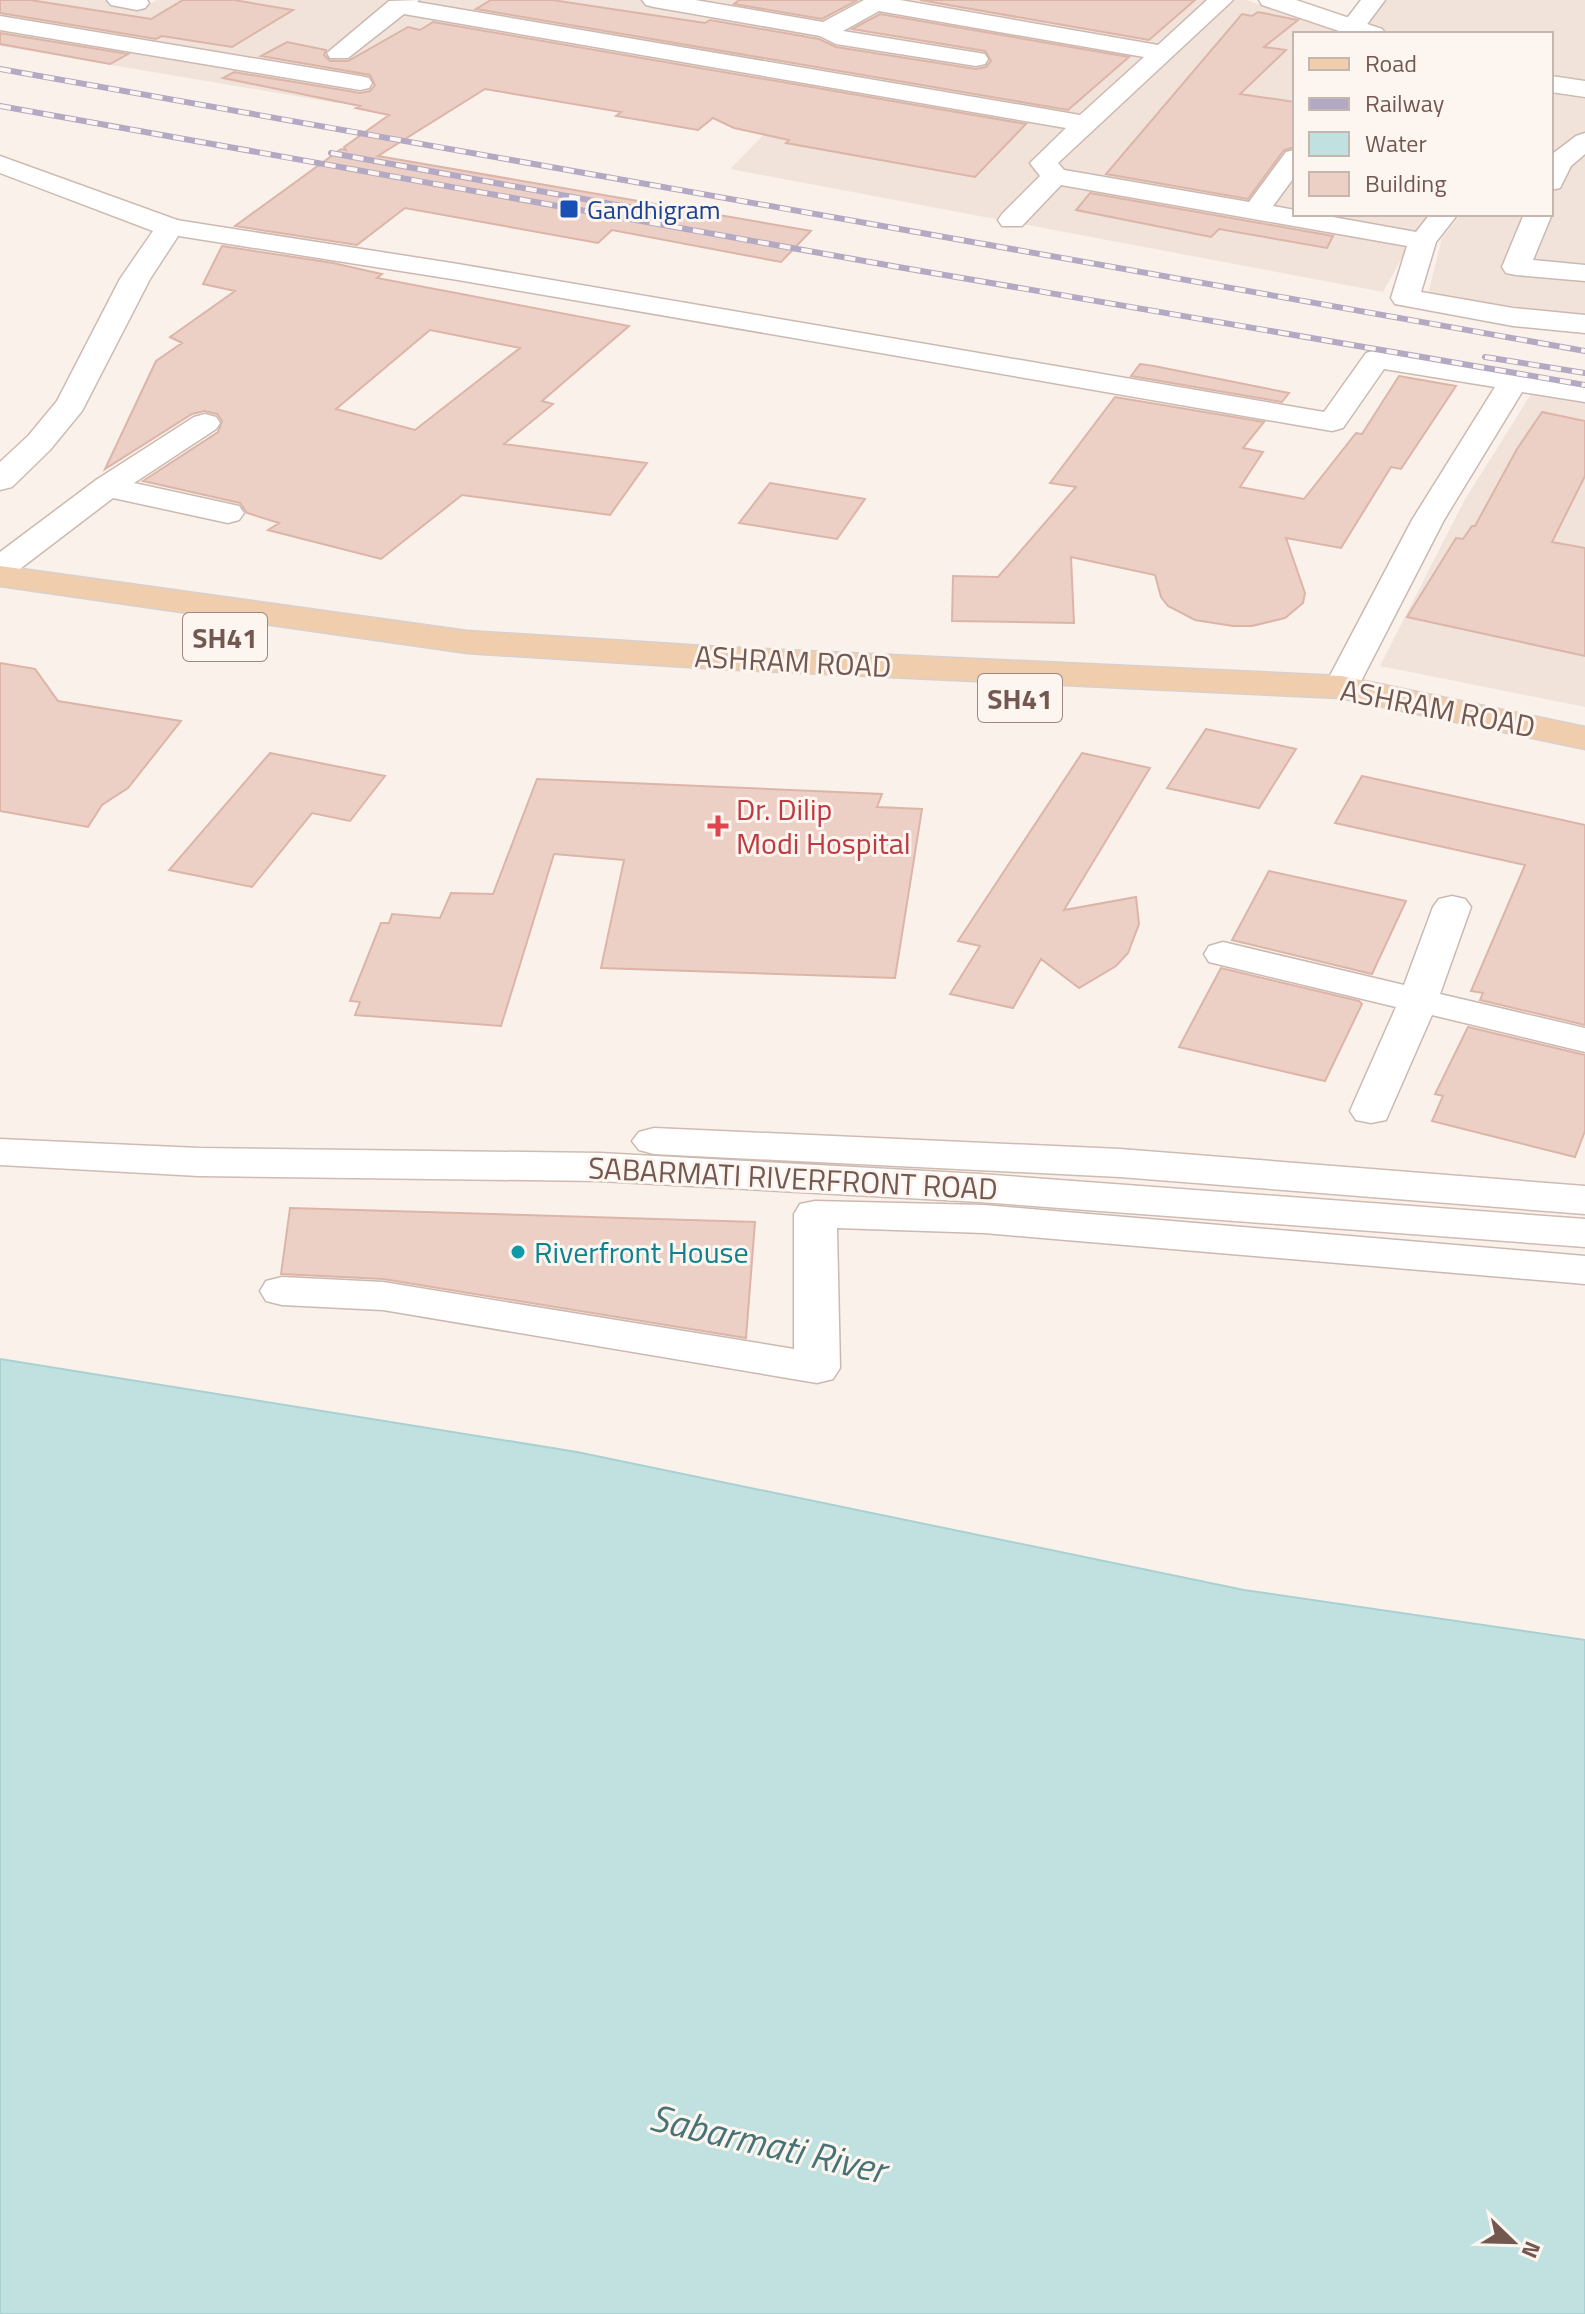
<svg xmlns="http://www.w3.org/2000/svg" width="1585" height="2314" viewBox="0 0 1585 2314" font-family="'Titillium Web',sans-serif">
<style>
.residential{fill:#f1e3da}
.water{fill:#c1e1e1;stroke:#a9d1d2;stroke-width:2}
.building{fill:#eccfc5;stroke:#dcb5a8;stroke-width:2;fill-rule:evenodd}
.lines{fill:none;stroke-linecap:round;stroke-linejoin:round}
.street-casing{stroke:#cbb9b1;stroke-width:3}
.secondary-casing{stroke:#cfbbb2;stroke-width:3}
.primary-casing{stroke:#d8d0ce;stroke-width:3}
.street{fill:#fff;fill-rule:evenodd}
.secondary{fill:#fff;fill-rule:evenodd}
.primary{fill:#f0cdac;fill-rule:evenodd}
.rail-casing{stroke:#b4a9c3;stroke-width:6}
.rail{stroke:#fdf6f0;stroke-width:4;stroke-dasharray:11;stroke-linecap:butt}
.transit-dot{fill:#1a4fb4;stroke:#fdf6f0;stroke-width:3}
.health-dot{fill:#e0444e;stroke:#fdf6f0;stroke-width:3}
.culture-dot{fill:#0f9aa8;stroke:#fdf6f0;stroke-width:3}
.labels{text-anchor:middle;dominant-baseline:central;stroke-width:6;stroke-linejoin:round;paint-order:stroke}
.far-transit-label{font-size:26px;fill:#164399;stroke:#fdf6f0;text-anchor:start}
.shield{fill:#fdf6f0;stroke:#9c8781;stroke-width:2}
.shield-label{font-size:28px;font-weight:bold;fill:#725851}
.street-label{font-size:30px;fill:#725851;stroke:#fdf6f0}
.health-label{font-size:30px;fill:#be3a42;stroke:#fdf6f0;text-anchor:start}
.culture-label{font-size:30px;fill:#0d838f;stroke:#fdf6f0;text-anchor:start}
.near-water-label{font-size:38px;font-style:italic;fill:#467375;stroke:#fdf6f0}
</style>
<rect width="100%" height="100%" fill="#faf2ea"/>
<path class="residential" d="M0,0H102L145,7L157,0H1247L1345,34H1295V214H1431L1417,231L1383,292L730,169L776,122L403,55L336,103L0,46Z
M1376,0H1585V84L1551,78V34H1396L1354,22Z
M1551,90L1585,95V317L1428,294L1442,238L1461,214H1551Z
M1531,394L1585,403V707L1380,666L1464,501Z"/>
<path class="water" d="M0,1359L577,1452L1244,1590L1585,1640V2314H0Z"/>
<path class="building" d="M0,0H30L151,19L183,0H234L293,10L232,47L162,36L156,39L0,13Z
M491,0H552L705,23L710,20L819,39L836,47L976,69L986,67L991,61L985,51L852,29L880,14L1129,57L1068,110L476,9Z
M739,0H851L856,1L822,19L734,4Z
M920,0H1195L1149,40Z
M1258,12L1298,20L1264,47L1286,50L1240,94L1295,102V147L1284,150L1248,199L1106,174L1242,14L1252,16Z
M433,22L1026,124L975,177L786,143L789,140L734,128L713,118L698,130L616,116L621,112L485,89L378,156L811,231L781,262L612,230L598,243L405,208L357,245L235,226L341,149L346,150L344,147L389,115L356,108L360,106L223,78L234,72L360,93L370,91L375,85L370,75L261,56L287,42L326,50L324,55L330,61H348L408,27L420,30Z
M0,33L128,54L110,64L0,44Z
M1090,193L1333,236L1327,248L1219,229L1211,237L1076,210Z
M222,246L333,263L382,274L377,278L629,326L542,401L553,404L504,444L647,463L610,515L462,495L381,559L268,530L279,523L247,513L240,503L143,481L218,432L222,421L217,414L204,411L192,414L105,469L156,361L182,343L170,337L235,291L203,284ZM430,330L520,348L415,430L336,409Z
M1140,364L1154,366L1289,393L1282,402L1131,376Z
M1399,376L1456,386L1401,469L1391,467L1341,548L1286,538L1305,593L1303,603L1285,618L1252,626H1233L1195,620L1168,606L1161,597L1155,575L1071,557L1074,623L952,621L953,576L998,577L1076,487L1050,483L1115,397L1264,422L1243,448L1263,452L1240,487L1304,499L1356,433L1362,434Z
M1542,412L1585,421V476L1552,542L1585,548V656L1407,617L1456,538L1463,539L1472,526H1475L1517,449Z
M770,483L865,499L837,539L739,523Z
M0,663L35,669L58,701L181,721L128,788L102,805L88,827L0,811Z
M1206,729L1296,749L1259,808L1167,788Z
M270,753L385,776L350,821L312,813L252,887L169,870Z
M1082,753L1150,768L1064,910L1136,897L1139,924L1128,953L1116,966L1079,988L1041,959L1013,1008L950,994L980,946L958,941Z
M1362,776L1585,825V1025L1480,1000L1483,993L1471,991L1525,865L1335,823Z
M537,779L882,794L877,807L922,809L895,978L601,968L624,860L554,854L501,1026L355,1015L360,1002L350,1001L381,923H389L392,914L440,918L451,893L493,894Z
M1269,871L1406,901L1372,974L1232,940Z
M1221,968L1359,1001L1362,1004L1325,1081L1179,1047Z
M1468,1027L1585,1055V1131L1575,1157L1432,1121L1443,1096L1435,1094Z
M290,1208L755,1222L746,1338L383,1279L281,1274Z"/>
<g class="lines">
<defs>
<path id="street" d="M107,0H147L149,3L145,8L137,10L111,5Z
M419,0L417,2L1080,115L1144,57L879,11L843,31L985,54L988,59L985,64L976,66L836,44L820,36L654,7L646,5L642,0H695L823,22L864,0H900L1158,45L1207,0H1233L1058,163L1064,170L1249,202L1286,152L1295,150V176L1273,206L1295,210V214H1316L1416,232L1430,214H1458L1436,242L1421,292L1513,308L1585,315V333L1513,326L1395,304L1391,298L1407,246L1061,185L1022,226H1002L998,220L1002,214L1040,176L1030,163L1066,128L404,14L348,58H330L327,53L389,1Z
M1361,0H1385L1362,31H1344L1341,26Z
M0,16L360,76L369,78L372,83L369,88L360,90L0,30Z
M1585,133V154L1571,166L1560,188L1551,190V155L1576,136Z
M1551,213L1552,214L1533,260L1585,265V281L1516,275L1506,273L1502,267L1524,214Z
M170,219L458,264L1324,412L1366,353L1376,350L1585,384V402L1522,392L1444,520L1358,687L1353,694L1341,697L1329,694L1324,687L1412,520L1495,387L1384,369L1343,428L1332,431L458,280L160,233L156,227L160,221Z
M205,414L216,417L220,423L216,429L134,483L239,506L244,513L239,520L228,523L113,498L12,575L0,578V552L96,480L194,417Z
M1452,896L1465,899L1471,907L1440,994L1585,1028V1052L1432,1015L1386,1120L1371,1123L1356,1120L1350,1111L1396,1007L1209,962L1204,954L1209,946L1223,942L1404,985L1433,907L1439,899Z
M815,1201L984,1205L1585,1256V1284L984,1233L837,1228L840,1368L833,1379L817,1383L383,1310L282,1305L266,1301L260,1291L266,1281L282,1277L383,1282L794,1349V1214L800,1204Z"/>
<path id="secondary" d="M1259,0H1296L1382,29L1386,34H1348L1262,5Z
M1551,76L1585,81V97L1551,92Z
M0,156L180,221L184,227L150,279L82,411L50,450L12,487L0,490V462L28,436L57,401L120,279L153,231L0,173Z
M654,1128L1120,1149L1585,1186V1214L1120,1177L654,1154L639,1150L632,1141L639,1132Z
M0,1139L199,1148L600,1153L980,1174L1585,1219V1247L980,1202L600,1181L199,1176L0,1165Z"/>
<path id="primary" d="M0,566L467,631L720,647L1341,676L1585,727V749L1341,698L720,669L467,653L0,586Z"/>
</defs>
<use href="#street" class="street-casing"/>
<use href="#secondary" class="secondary-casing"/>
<use href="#primary" class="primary-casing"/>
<use href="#street" class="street"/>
<use href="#secondary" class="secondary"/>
<use href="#primary" class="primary"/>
<defs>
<path id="rail" d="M0,69L1585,351
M0,106L898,267L1585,385
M331,153L677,216
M1485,357L1585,373"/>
</defs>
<use href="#rail" class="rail-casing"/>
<use href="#rail" class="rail"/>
</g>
<rect class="transit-dot" x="559" y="199" width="20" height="20" rx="4"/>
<path class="health-dot" d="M714 814h8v8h8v8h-8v8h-8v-8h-8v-8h8z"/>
<circle class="culture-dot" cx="518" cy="1252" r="8"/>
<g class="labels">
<g class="far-transit-label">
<text x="587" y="209">Gandhigram</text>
</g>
<g class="shield">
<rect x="183" y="613" width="84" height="48" rx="6"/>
<rect x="978" y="674" width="84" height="48" rx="6"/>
</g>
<g class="shield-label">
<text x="225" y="637">SH41</text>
<text x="1020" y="698">SH41</text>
</g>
<g class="street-label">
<text transform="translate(793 661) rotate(3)">ASHRAM ROAD</text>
<text transform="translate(1438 708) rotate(11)">ASHRAM ROAD</text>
<text transform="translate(793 1178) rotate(3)">SABARMATI RIVERFRONT ROAD</text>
</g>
<g class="health-label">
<text x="736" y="809">Dr. Dilip<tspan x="736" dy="34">Modi Hospital</tspan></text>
</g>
<g class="culture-label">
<text x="534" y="1252">Riverfront House</text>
</g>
<g class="near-water-label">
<text transform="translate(768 2143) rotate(13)">Sabarmati River</text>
</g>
</g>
<rect x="1293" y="32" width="260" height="184" fill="#fdf6f0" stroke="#c5b7b0" stroke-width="2"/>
<rect x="1309" y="58" width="40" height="12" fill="#f0cdac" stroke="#c5b7b0" stroke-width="2"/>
<text x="1365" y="72" font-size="24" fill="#725851">Road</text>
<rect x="1309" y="98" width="40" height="12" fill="#b4a9c3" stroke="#c5b7b0" stroke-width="2"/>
<text x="1365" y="112" font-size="24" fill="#725851">Railway</text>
<rect x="1309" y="132" width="40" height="24" fill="#c1e1e1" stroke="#c5b7b0" stroke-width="2"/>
<text x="1365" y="152" font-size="24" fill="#725851">Water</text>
<rect x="1309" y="172" width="40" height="24" fill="#eccfc5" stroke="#c5b7b0" stroke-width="2"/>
<text x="1365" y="192" font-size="24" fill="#725851">Building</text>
<g transform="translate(1513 2242) rotate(113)" stroke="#fdf6f0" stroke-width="6" paint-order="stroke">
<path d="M0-6L14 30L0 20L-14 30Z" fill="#725851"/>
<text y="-12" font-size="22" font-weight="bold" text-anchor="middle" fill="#725851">N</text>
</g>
</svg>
